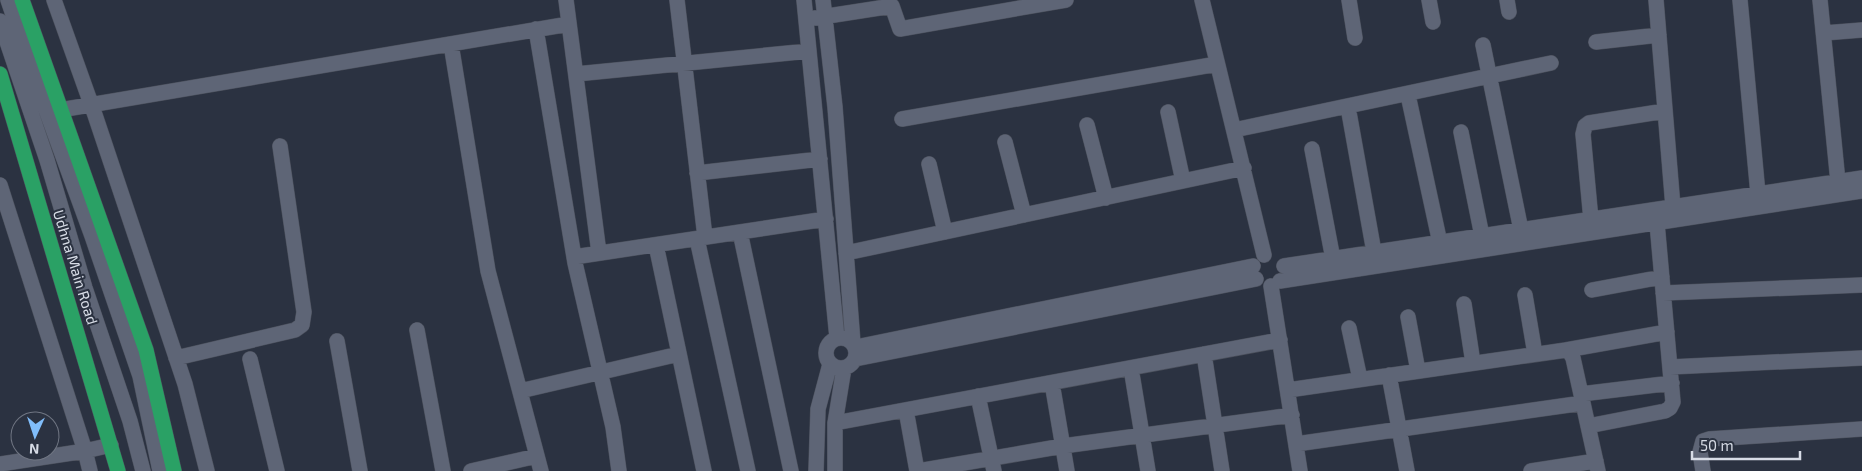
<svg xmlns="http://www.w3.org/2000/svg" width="1862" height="471" viewBox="0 0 1862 471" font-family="'Exo 2',sans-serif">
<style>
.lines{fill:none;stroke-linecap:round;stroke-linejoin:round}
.minor-casing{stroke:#4b505c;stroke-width:16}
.highway-casing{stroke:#4b505c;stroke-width:16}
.minor{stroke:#5e6576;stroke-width:15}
.highway{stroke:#2aa165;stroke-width:15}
.labels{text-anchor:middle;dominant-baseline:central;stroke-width:4;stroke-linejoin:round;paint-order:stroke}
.street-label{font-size:15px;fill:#d7dce6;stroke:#2b3241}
</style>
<rect width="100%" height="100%" fill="#2b3241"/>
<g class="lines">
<defs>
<path id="minor" d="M8,0L38,88L92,236L140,376L160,471
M54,0L95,115L185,384L207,471
M566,0L599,253
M677,0L705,237
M804,0L837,338
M823,0L835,107L853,343
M1202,0L1264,255
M1349,0L1355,38
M1429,0L1433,22
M1507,0L1509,12
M1656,0L1673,207
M1740,0L1758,194
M1820,0L1838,182
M815,18L892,6L900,29L1066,0
M0,21L47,160L85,288L130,421L143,471
M536,29L575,263L613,427L619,471
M1824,33L1862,30
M1596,42L1659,35
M451,44L488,271L541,471
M1483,45L1521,230
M576,74L809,51
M1408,95L1440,243
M1348,107L1374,252
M60,110L569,24
M1168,112L1183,181
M902,119L1217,64
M1087,125L1106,198
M1234,130L1551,63
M1461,132L1482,236
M1005,142L1024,215
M1312,149L1333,259
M929,164L945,232
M697,173L820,159
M0,185L85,451L90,471
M1591,220L1583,134L1585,126L1589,123L1665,111
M740,232L791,471
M697,239L748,471
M656,245L704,471
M846,253L1244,168
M574,257L826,219
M1284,266L1862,178
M1280,281L1862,191
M1271,286L1300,471
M1592,290L1662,277
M1663,293L1862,285
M1525,295L1535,354
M1464,304L1473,363
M1408,317L1418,371
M1349,328L1360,379
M417,330L443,471
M826 353a15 15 0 1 1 30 0a15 15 0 1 1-30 0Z
M337,341L360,471
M856,347L1253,266
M1566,350L1667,332
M1204,354L1222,471
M176,358L295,330L302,325L304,312L280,146
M250,359L277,471
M855,359L1256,279
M1670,367L1862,358
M1131,368L1148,471
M1389,375L1407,471
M1052,383L1067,471
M1288,390L1566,350L1570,353L1573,358L1598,471
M520,391L679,354
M1581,394L1672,383
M978,396L994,471
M906,410L917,471
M835,423L1280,340
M1588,426L1665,411L1670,408L1673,402L1657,223
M1296,444L1583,403
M0,464L85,451L111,445
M471,471L537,456
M816,471L818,409L830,364
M835,471V423L844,368
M918,471L1063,446L1292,415
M1531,471L1596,461
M1703,471L1700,452L1703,441L1709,439L1862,429"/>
<path id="highway" d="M22,0L146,350L174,471
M0,74L118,471"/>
</defs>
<use href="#minor" class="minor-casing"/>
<use href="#highway" class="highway-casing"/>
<use href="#minor" class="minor"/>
<use href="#highway" class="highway"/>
</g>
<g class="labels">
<g class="street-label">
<text transform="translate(76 267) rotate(73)">Udhna Main Road</text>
</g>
</g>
<g transform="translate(35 436) rotate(183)"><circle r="24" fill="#2b3241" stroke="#707683"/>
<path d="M0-4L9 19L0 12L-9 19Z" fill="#80bdfa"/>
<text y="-8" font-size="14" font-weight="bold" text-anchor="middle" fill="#d7dce6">N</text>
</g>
<path d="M1692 451v8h108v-8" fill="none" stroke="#d7dce6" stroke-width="2.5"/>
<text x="1700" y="451" font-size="15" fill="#d7dce6" stroke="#2b3241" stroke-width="4" paint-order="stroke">50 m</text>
</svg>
